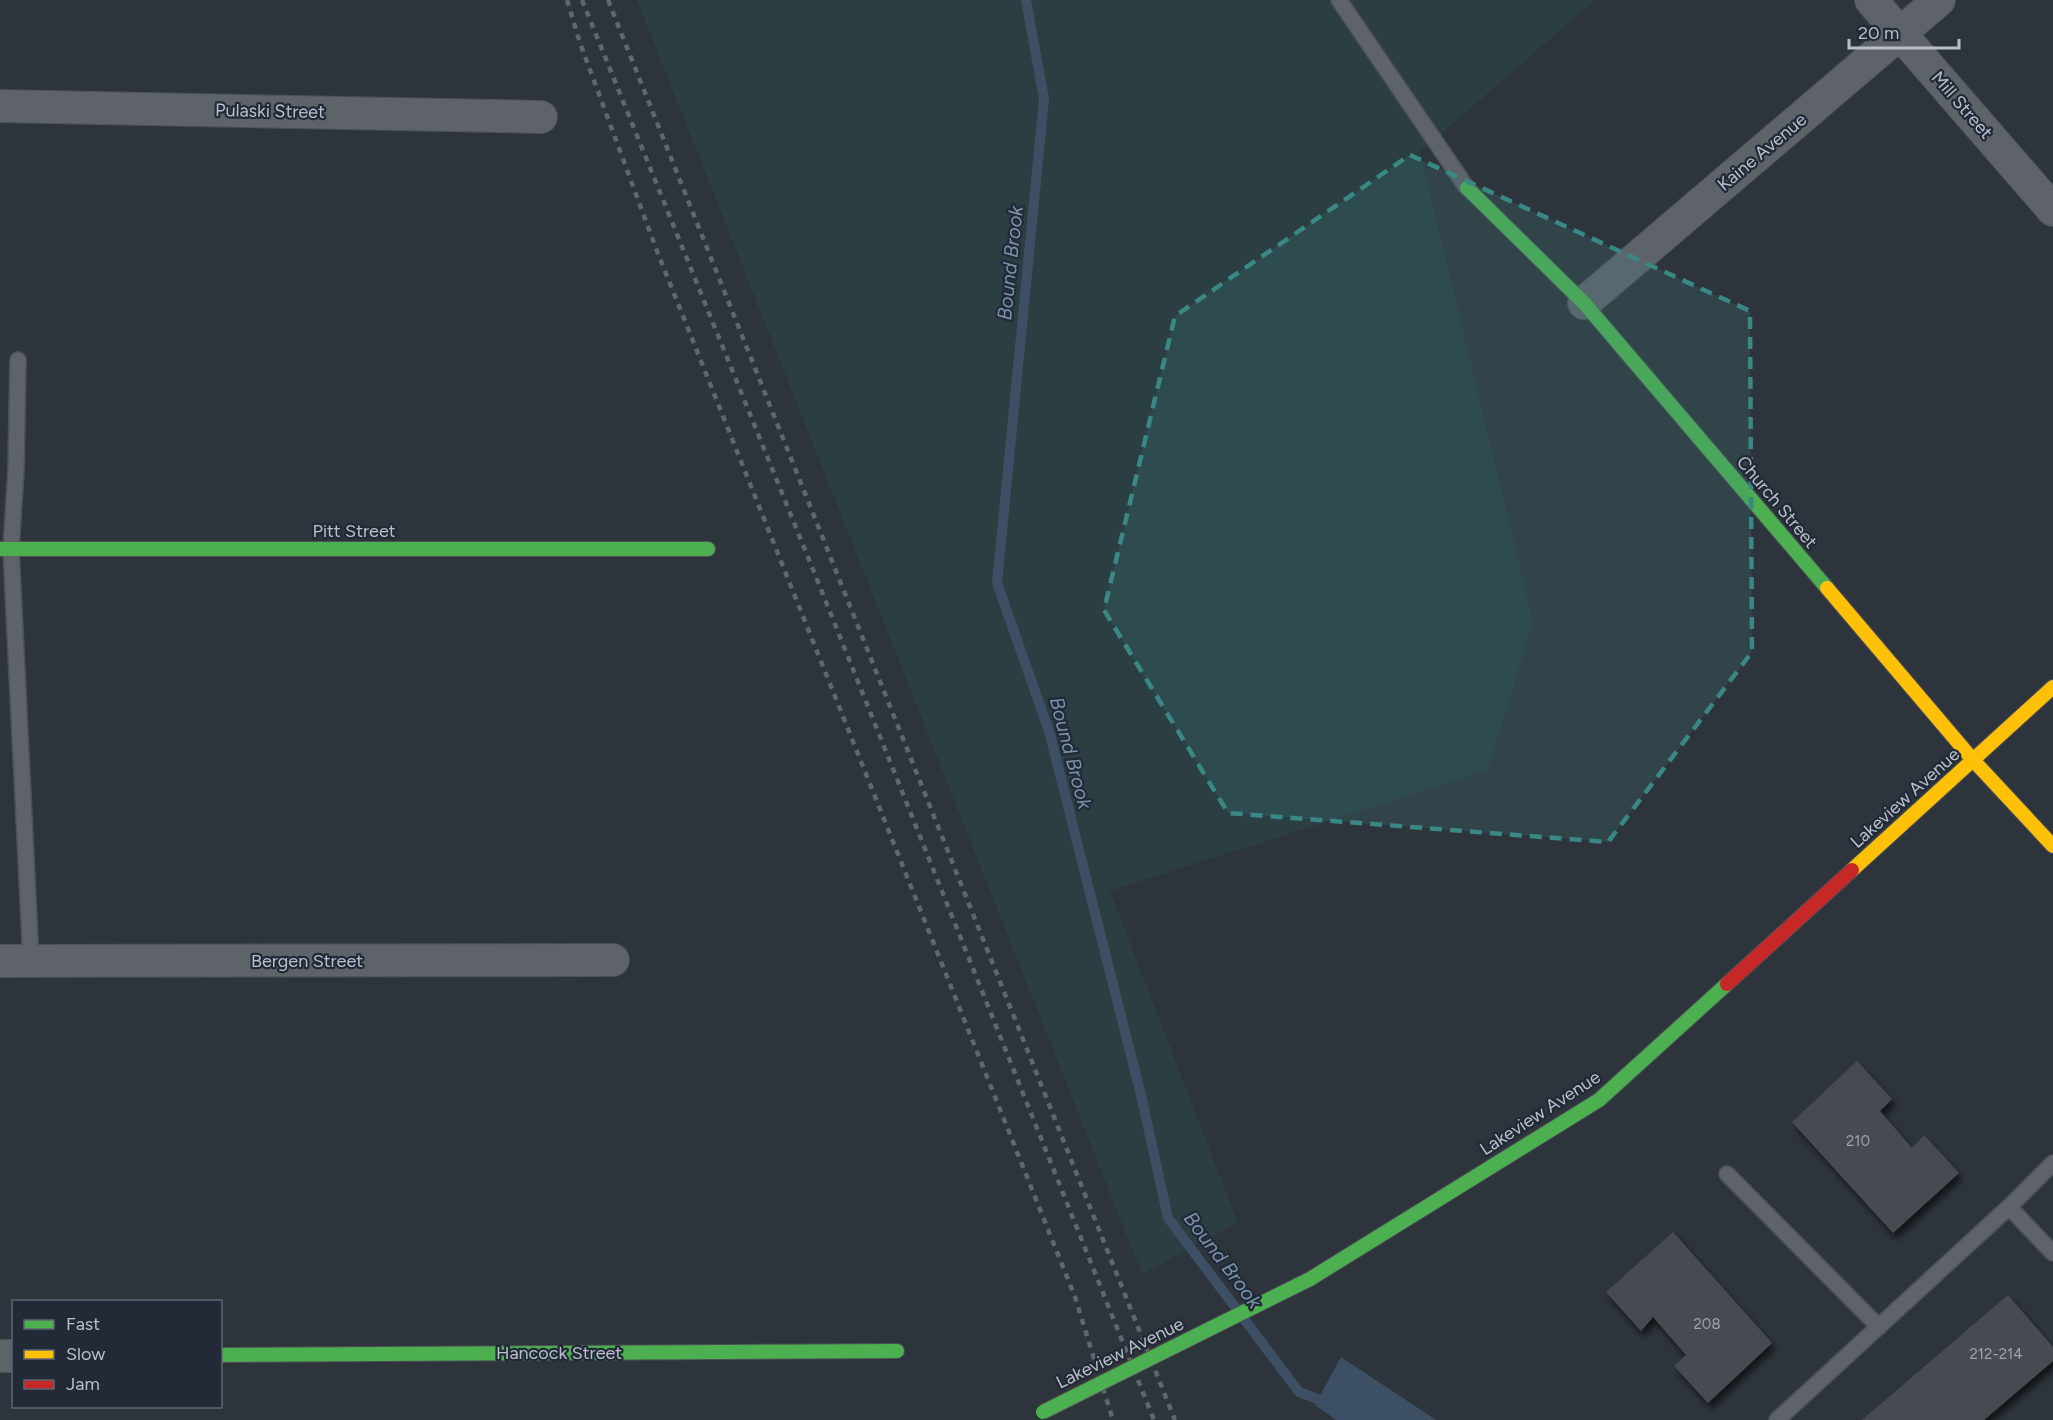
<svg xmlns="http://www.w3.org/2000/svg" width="2053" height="1420" viewBox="0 0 2053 1420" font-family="Figtree,sans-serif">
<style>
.green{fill:#2b3e41}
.water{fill:#3d4f64}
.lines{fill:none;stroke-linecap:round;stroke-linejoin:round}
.stream{stroke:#3d4f64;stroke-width:10}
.building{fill:#464b51;filter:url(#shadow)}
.lane-casing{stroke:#4c5056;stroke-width:18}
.street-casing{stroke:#4c5056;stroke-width:34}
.fast-casing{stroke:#4c5056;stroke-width:16}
.slow-casing{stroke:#4c5056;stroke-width:16}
.jam-casing{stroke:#4c5056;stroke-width:16}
.lane{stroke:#5e6269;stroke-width:15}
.street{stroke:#5e6269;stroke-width:32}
.fast{stroke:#4caf50;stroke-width:14}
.slow{stroke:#ffc107;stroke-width:14}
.jam{stroke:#c62828;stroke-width:14}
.rail{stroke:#62666c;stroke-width:4.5;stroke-dasharray:6 6;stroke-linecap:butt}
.fast-bridge-casing{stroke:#4c5056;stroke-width:16;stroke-linecap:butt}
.fast-bridge{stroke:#4caf50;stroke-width:14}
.marked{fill:#3a8885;fill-opacity:0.2;stroke:#3a8885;stroke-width:4.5;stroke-dasharray:12 8;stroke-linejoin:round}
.labels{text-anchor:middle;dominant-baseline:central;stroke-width:4.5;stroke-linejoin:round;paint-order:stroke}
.number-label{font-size:15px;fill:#9ca3ac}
.street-label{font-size:18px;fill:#b9c0cb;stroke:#212a36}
.water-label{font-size:20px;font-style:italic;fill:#7b92ab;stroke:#212a36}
</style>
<defs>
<filter id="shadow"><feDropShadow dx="3.5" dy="6" stdDeviation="3" flood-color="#0009"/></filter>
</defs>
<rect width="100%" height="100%" fill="#2e343b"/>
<path class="green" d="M637,0H1595L1420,152L1533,622L1488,770L1110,891L1238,1223L1142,1274Z"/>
<path class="water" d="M1341,1357L1436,1420H1336L1315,1405Z"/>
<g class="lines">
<path class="stream" d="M1026,0L1044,99L997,583L1049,731L1141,1095L1168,1218L1299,1392L1331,1404"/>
</g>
<path class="building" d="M1857,1061L1892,1099L1880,1111L1912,1148L1924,1135L1959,1173L1893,1233L1792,1122Z
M1673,1232L1772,1343L1708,1403L1674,1366L1686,1355L1653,1317L1641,1331L1606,1292Z
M2008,1295L2053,1347V1361L1984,1420H1862Z"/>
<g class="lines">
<defs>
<path id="lane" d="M1339,0L1467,188
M18,360L16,470L11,549L31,961
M1727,1174L1879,1327
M2009,1207L2053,1163
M1777,1420L2009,1207L2053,1253"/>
<path id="street" d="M1871,0L2053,210
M0,106L541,117
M1584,303L1939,0
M0,961L613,960
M0,1356H14"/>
<path id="fast" d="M1467,188L1584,303L1827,588
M0,549H708
M1310,1279L1599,1100L1727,984
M220,1355L897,1351"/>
<path id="slow" d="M1827,588L1973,760L2053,846
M1852,870L2053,687"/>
<path id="jam" d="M1727,984L1852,870"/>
</defs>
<use href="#lane" class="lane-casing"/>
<use href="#street" class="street-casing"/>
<use href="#fast" class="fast-casing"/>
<use href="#slow" class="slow-casing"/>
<use href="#jam" class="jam-casing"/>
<use href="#lane" class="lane"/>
<use href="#street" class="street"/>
<use href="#fast" class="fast"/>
<use href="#slow" class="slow"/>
<use href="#jam" class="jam"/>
<path class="rail" d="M567,0L580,43L657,251L1075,1297L1113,1420
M582,0L812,567L1154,1420
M608,0L1175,1420"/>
<defs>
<path id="fast-bridge" d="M1043,1412L1310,1279"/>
</defs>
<use href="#fast-bridge" class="fast-bridge-casing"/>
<use href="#fast-bridge" class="fast-bridge"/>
</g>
<path class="marked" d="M1410,155L1750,311L1752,652L1608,842L1228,813L1104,610L1175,316Z"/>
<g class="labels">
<g class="number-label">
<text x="1858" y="1141">210</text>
<text x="1707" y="1324">208</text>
<text x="1996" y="1354">212-214</text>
</g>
<g class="street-label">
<text transform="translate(1962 105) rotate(49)">Mill Street</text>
<text transform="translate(270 111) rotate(1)">Pulaski Street</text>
<text transform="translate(1762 152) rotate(-40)">Kaine Avenue</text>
<text transform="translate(1777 502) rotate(50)">Church Street</text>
<text x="354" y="531">Pitt Street</text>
<text transform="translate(1905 798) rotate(-42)">Lakeview Avenue</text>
<text x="307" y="961">Bergen Street</text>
<text transform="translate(1540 1113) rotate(-33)">Lakeview Avenue</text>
<text x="559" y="1353">Hancock Street</text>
<text transform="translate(1120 1353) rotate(-26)">Lakeview Avenue</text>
</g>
<g class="water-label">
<text transform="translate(1010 263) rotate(-84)">Bound Brook</text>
<text transform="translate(1071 753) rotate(75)">Bound Brook</text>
<text transform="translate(1223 1260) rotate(53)">Bound Brook</text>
</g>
</g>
<rect x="12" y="1300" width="210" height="108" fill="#212a36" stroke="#5e6672" stroke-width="1.5"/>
<rect x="24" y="1320" width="30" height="9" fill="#4caf50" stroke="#5e6672" stroke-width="1.5"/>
<text x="66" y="1330" font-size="18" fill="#b9c0cb">Fast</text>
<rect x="24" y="1350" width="30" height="9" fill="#ffc107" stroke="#5e6672" stroke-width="1.5"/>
<text x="66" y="1360" font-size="18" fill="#b9c0cb">Slow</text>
<rect x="24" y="1380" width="30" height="9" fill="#c62828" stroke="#5e6672" stroke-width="1.5"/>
<text x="66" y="1390" font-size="18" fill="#b9c0cb">Jam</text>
<path d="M1849 39v9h110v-9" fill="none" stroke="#b9c0cb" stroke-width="3"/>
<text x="1858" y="39" font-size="18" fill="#b9c0cb" stroke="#212a36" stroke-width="4.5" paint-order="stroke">20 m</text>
</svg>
